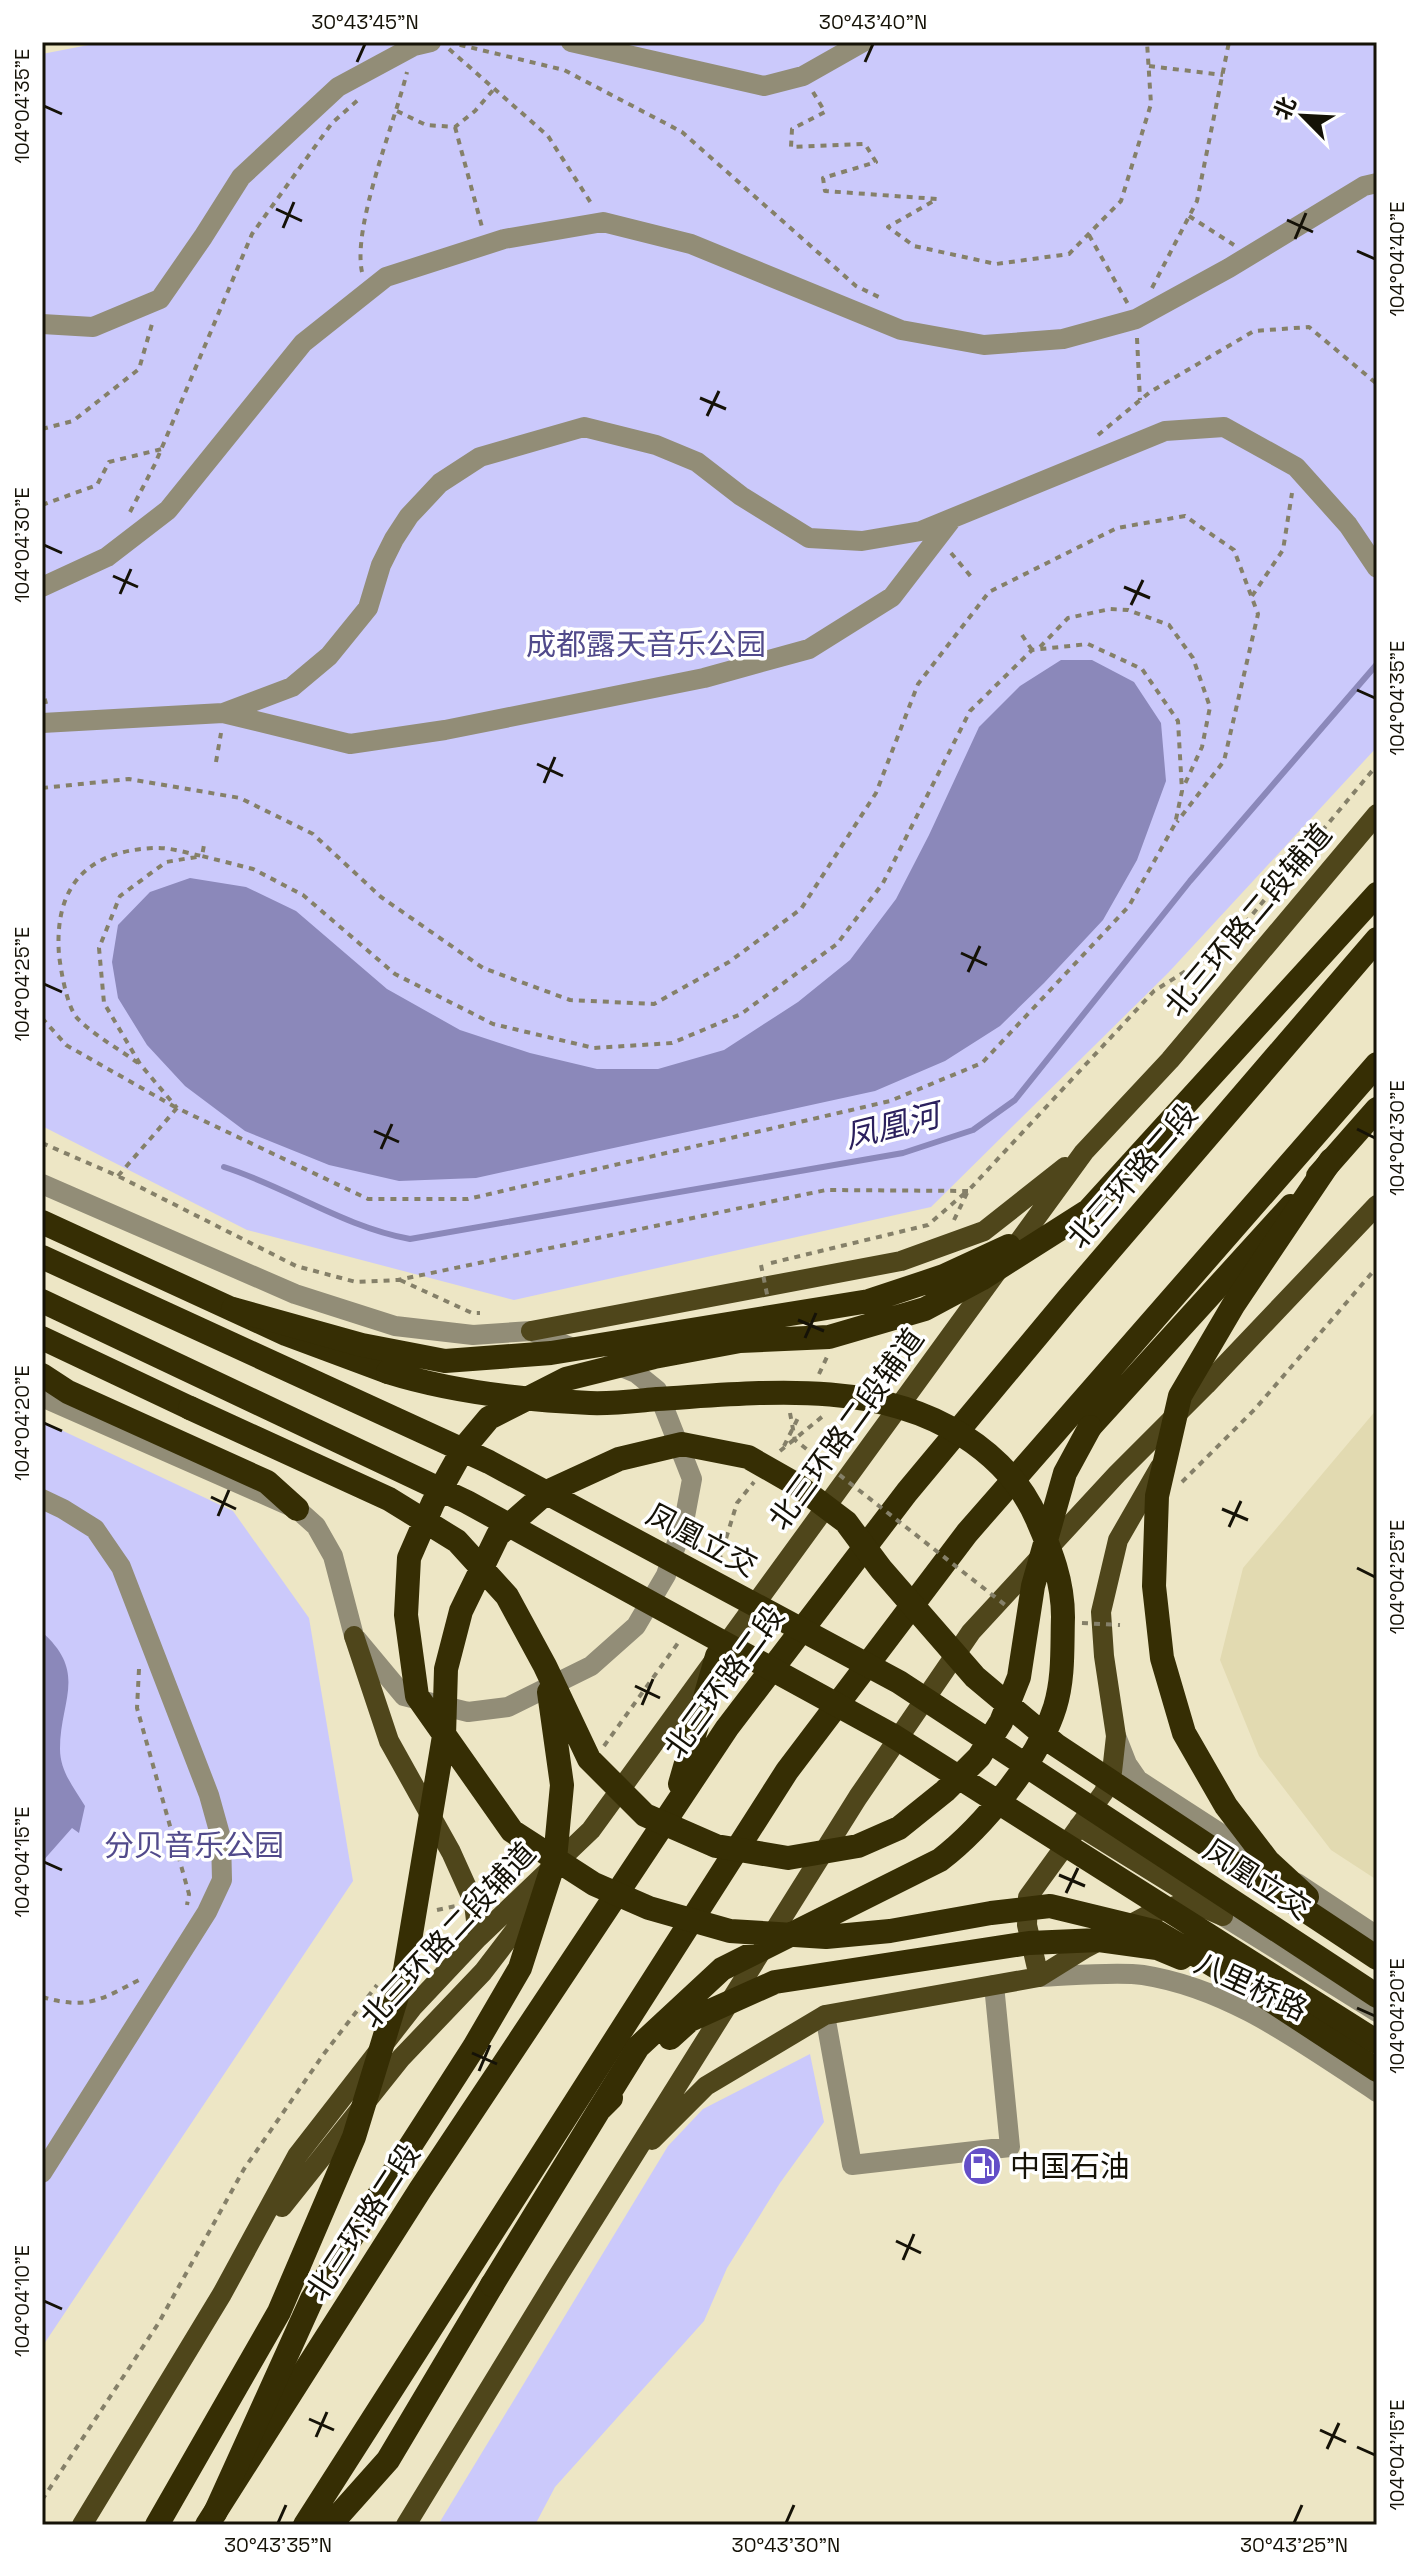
<svg xmlns="http://www.w3.org/2000/svg" width="1419" height="2567" viewBox="0 0 1419 2567" font-family="'Space Grotesk','Noto Sans SC',sans-serif">
<style>
.built{fill:#e2dab1}
.green{fill:#cbc9fb}
.water{fill:#8b88ba}
.lines{fill:none;stroke-linecap:round;stroke-linejoin:round}
.stream{stroke:#8b88ba;stroke-width:6}
.path{stroke:#858069;stroke-width:4;stroke-dasharray:6 6;stroke-linecap:butt}
.minor{stroke:#928d77;stroke-width:20}
.major{stroke:#4f461b;stroke-width:20}
.highway{stroke:#362e04;stroke-width:24}
.path-bridge{stroke:#858069;stroke-width:4;stroke-dasharray:6 6;stroke-linecap:butt}
.highway-bridge{stroke:#362e04;stroke-width:24}
.ticks{fill:none;stroke:#151207;stroke-width:3}
.labels{text-anchor:middle;dominant-baseline:central;stroke-width:7;stroke-linejoin:round;paint-order:stroke}
.park-label{font-size:30px;fill:#514a8b;stroke:#fff}
.street-label{font-size:30px;fill:#151207;stroke:#fff}
.poi-label{font-size:30px;fill:#151207;stroke:#fff;text-anchor:start}
.water-label{font-size:32px;font-style:italic;fill:#2b205d;stroke:#fff}
.neatline{fill:none;stroke:#151207;stroke-width:3}
.ticks-label{font-size:20px;text-anchor:middle;fill:#151207}
</style>
<rect width="100%" height="100%" fill="#ede6c5"/>
<path class="built" d="M1377,1409V1880L1331,1850L1259,1756L1220,1660L1243,1568Z"/>
<path class="green" d="M104,42H1377V747L1168,973L931,1207L514,1300L247,1230L42,1126V54Z
M42,1421L233,1511L309,1618L353,1881L42,2347Z
M810,2054L824,2122L780,2183L727,2268L704,2321L555,2487L535,2525H438L668,2146L703,2109Z"/>
<path class="water" d="M1061,660H1092L1134,682L1161,723L1166,781L1137,860L1103,920L1044,983L1000,1026L945,1061L875,1091L476,1178L399,1181L329,1165L245,1131L185,1086L147,1045L118,998L112,962L118,925L150,892L190,878L246,887L296,911L387,989L460,1030L530,1053L597,1069H658L724,1050L798,1002L850,960L896,899L929,835L979,727L1020,686Z
M42,1632C88,1673 60,1700 60,1749C60,1771 74,1788 85,1806L79,1833L72,1828L42,1862Z"/>
<g class="lines">
<path class="stream" d="M224,1167C287,1187 344,1227 410,1239L903,1153L973,1130L1015,1100L1190,881L1377,664"/>
<path class="path" d="M448,42L564,70L682,132L856,286L883,299
M449,49L548,136L591,203
M1149,66L1223,75
M813,92L825,112L792,129L791,147L865,144L876,162L823,178L825,191L937,199L888,227L914,246L996,264L1069,254L1121,201L1151,104L1147,42
M397,111L426,125L455,127L475,111L494,89
M455,127L482,227
M1189,216L1234,245
M1089,235L1128,304
M362,272C352,226 395,122 407,72
M1152,288L1197,201L1229,42
M1137,338L1140,400
M42,429L73,421L139,369L152,324
M1098,435L1150,392L1254,331L1309,327L1377,384
M42,505L97,485L109,462L162,449
M130,512L155,464L252,234L332,123L358,100
M951,553L973,579
M1252,596L1283,550L1292,493
M1022,635L1032,650
M1040,647L1068,618L1110,609L1128,610L1169,625L1193,658L1210,707L1202,747L1183,788
M42,687L46,704
M216,762L221,733
M42,788L129,779L240,798L313,834L381,897L483,968L570,1000L654,1004L729,962L801,909L876,793L918,684L989,592L1117,528L1185,516L1234,550L1258,614L1224,761L1177,822
M42,1018L66,1045L175,1107
M138,1063C119,1049 95,1036 78,1019C67,1008 61,971 59,955C54,888 85,851 154,848C169,847 187,853 202,856L204,845
M42,1143L118,1176L296,1266L356,1282L398,1280L826,1190L968,1191
M118,1176L177,1108L368,1199H468L890,1101L982,1063L1129,906L1175,824L1182,791L1178,721L1142,669L1088,644L1032,650L970,711L883,883L837,944L741,1014L672,1043L594,1048L493,1024L395,974L303,895L253,869L202,856L166,862L120,896L99,948L104,1003L140,1064L177,1108
M954,1220L968,1191L1154,991L1226,946L1377,765
M771,1263L928,1225L966,1192
M400,1280L472,1313H480
M819,1374L827,1357
M870,1378L898,1340
M784,1446L800,1414
M780,1451L823,1416
M1182,1482L1255,1409L1377,1267
M719,1561L737,1503L754,1482
M139,1669L137,1708L189,1894L187,1905
M604,1746L678,1643
M488,1891L520,1862
M437,1910L456,1906
M42,1997C88,2010 100,2000 141,1979
M42,2500L158,2324L244,2169L323,2055L377,1985"/>
<path class="minor" d="M571,42L764,86L803,76L863,42
M42,324L93,327L160,299L203,237L241,177L338,87L414,46L431,42
M42,587L107,557L168,510L303,343L386,277L504,239L603,222L691,244L901,330L984,345L1063,339L1136,319L1229,268L1364,186L1377,183
M223,713L350,744L445,730L704,678L809,649L892,597L952,519
M42,723L223,713L292,687L329,656L368,608L381,565L394,539L409,516L440,483L480,457L584,427L656,445L697,462L741,496L809,538L862,541L921,531L1165,431L1224,427L1296,467L1348,525L1377,568
M42,1184L295,1294L395,1326L473,1335L531,1331L578,1350
M42,1397L297,1509L316,1526L333,1556L354,1636L404,1696L468,1712L508,1707L591,1666L636,1626L666,1575L684,1522L692,1479L657,1390L636,1373L612,1363
M42,1499L63,1509L95,1529L121,1567L209,1795L221,1838L222,1880L207,1912L42,2173
M1116,1736L1127,1764L1138,1780L1263,1861
M1297,1883L1377,1936
M1223,1916L1377,2012
M1039,1977C1068,1976 1116,1971 1143,1975C1232,1989 1303,2044 1377,2092
M825,2015L852,2165L1010,2147L994,1985"/>
<path class="major" d="M531,1331L901,1261L984,1231L1065,1167
M354,1636L389,1741L451,1852L474,1903L478,1938
M1079,1826L1208,1906
M1039,1977L1027,1925L1028,1897L1104,1792L1112,1772L1116,1736L1104,1656L1101,1612L1118,1540L1160,1467
M652,2140L706,2086L825,2015L1039,1977L1084,1949L1148,1915L1178,1905L1202,1907L1223,1916
M282,2207L401,2058L483,1972L538,1900
M82,2525L222,2294L297,2156L412,2008L478,1938L591,1830L1084,1152L1170,1060L1377,814
M406,2525L558,2276L858,1797L971,1632L1117,1474L1206,1385L1377,1205"/>
<path class="highway" d="M1318,1176L1377,1109
M42,1222L286,1334L388,1372
M42,1338L190,1408
M42,1375L68,1392L267,1482L297,1509
M1090,1427L1291,1206
M680,1784L717,1656
M1255,1990L1377,2070
M207,2525L420,2190L727,1728L907,1492L1067,1300L1377,939
M305,2525L787,1771L967,1533L1377,1064
M330,2525L388,2460L492,2285"/>
<path class="path-bridge" d="M761,1265L768,1299
M790,1413L795,1440L1009,1608
M1082,1623L1120,1625"/>
<path class="highway-bridge" d="M42,1257L489,1462L899,1682L1377,1996
M42,1301L467,1502L892,1735L1377,2042
M233,1309L362,1345L445,1361L551,1353L869,1301L944,1276L1009,1246
M388,1372C452,1392 523,1400 590,1403C612,1404 635,1401 657,1399C758,1393 873,1378 962,1435C995,1456 1021,1482 1037,1519C1051,1551 1063,1581 1063,1617C1062,1646 1064,1678 1055,1707C1039,1759 983,1827 940,1860L722,1969L638,2047L599,2110
M190,1408L389,1499L457,1541L507,1596L545,1666L589,1759L645,1815L716,1846L788,1858L858,1846L899,1828L945,1791L979,1757L1001,1722L1019,1677L1033,1586L1065,1473L1090,1427
M1307,1897L1268,1861L1226,1806L1184,1733L1162,1658L1154,1586L1157,1496L1180,1396L1234,1304L1331,1160
M1255,1990L1157,1932L1050,1906L991,1913L890,1931L826,1937L730,1931L649,1908L594,1884L512,1831L417,1696L406,1615L409,1558L433,1503L463,1449L489,1418L566,1379L654,1357L740,1341L829,1337L925,1309L981,1279L1088,1211L1377,894
M670,2038L690,2020L775,1982L1029,1943L1099,1940L1157,1948L1181,1958
M492,2285L599,2110L611,2098
M215,2513L312,2299L474,2047L520,1968L555,1859L562,1785L549,1692
M157,2525L279,2312L354,2137L405,1970L444,1736L446,1669L461,1611L498,1535L547,1492L619,1459L682,1444L748,1457L797,1485L846,1522L881,1569L975,1677L1056,1745L1377,1958"/>
</g>
<path class="ticks" d="M357,62L365,44M865,62L873,44M44,106L62,114M276,209L302,221M1287,220L1313,232M283,228L294,202M1295,239L1306,213M1357,251L1375,259M700,398L726,409M707,416L719,391M44,545L62,553M113,576L138,587M1124,587L1150,598M120,594L131,569M1131,605L1143,580M1357,690L1375,698M537,764L563,776M544,783L555,757M961,953L987,965M968,972L980,946M44,984L62,992M1357,1129L1375,1138M374,1131L399,1142M381,1149L392,1124M798,1320L824,1331M805,1338L816,1313M44,1423L62,1431M211,1497L236,1509M1222,1509L1248,1520M218,1516L229,1490M1229,1527L1241,1501M1357,1568L1375,1577M635,1686L660,1698M642,1705L653,1679M44,1862L62,1870M1059,1875L1085,1886M1066,1893L1078,1868M1357,2008L1375,2016M472,2053L497,2064M479,2071L490,2045M896,2241L921,2253M903,2260L914,2234M44,2301L62,2309M309,2419L334,2430M1320,2430L1346,2442M316,2437L327,2412M1357,2447L1375,2455M1327,2449L1339,2423M278,2523L286,2505M786,2523L794,2505M1294,2523L1302,2505"/>
<defs>
<symbol id="fuel-disc" viewBox="-11 -11 22 22"><circle r="9.5" fill="#644fc7" stroke="#fff"/><path d="M-5.5-6h7V0h2V4h1.3V-2.5L3-4.5l.8-.8L6-3V5H2.5V1h-1V6h-7ZM-4.2-4.7v3.2H.2V-4.7Z" fill="#fff"/></symbol>
</defs>
<g fill-rule="evenodd">
<use href="#fuel-disc" x="960" y="2144" width="44" height="44"/>
</g>
<g class="labels">
<g class="park-label">
<text x="646" y="644">成都露天音乐公园</text>
<text x="194" y="1845">分贝音乐公园</text>
</g>
<g class="street-label">
<text transform="translate(1248 920) rotate(-50)">北三环路二段辅道</text>
<text transform="translate(1132 1176) rotate(-49)">北三环路二段</text>
<text transform="translate(846 1429) rotate(-54)">北三环路二段辅道</text>
<text transform="translate(702 1540) rotate(28)">凤凰立交</text>
<text transform="translate(724 1682) rotate(-54)">北三环路二段</text>
<text transform="translate(1257 1879) rotate(33)">凤凰立交</text>
<text transform="translate(448 1935) rotate(-47)">北三环路二段辅道</text>
<text transform="translate(1251 1986) rotate(25)">八里桥路</text>
<text transform="translate(363 2222) rotate(-57)">北三环路二段</text>
</g>
<g class="poi-label">
<text x="1010" y="2166">中国石油</text>
</g>
<g class="water-label">
<text transform="translate(892 1126) rotate(-14)">凤凰河</text>
</g>
</g>
<rect width="1419" height="2567" fill="none" stroke="#ffffff" stroke-width="88"/>
<g transform="translate(1303 116) rotate(294)" stroke="#ffffff" stroke-width="6" paint-order="stroke">
<path d="M0-6L14 30L0 20L-14 30Z" fill="#151207"/>
<text y="-12" font-size="22" font-weight="bold" text-anchor="middle" fill="#151207">北</text>
</g>
<rect x="44" y="44" width="1331" height="2479" class="neatline"/>
<g class="ticks-label">
<text x="365" y="29">30°43'45"N</text>
<text x="873" y="29">30°43'40"N</text>
<text transform="translate(22 106) rotate(-90)" y="7">104°04'35"E</text>
<text transform="translate(1397 259) rotate(-90)" y="7">104°04'40"E</text>
<text transform="translate(22 545) rotate(-90)" y="7">104°04'30"E</text>
<text transform="translate(1397 698) rotate(-90)" y="7">104°04'35"E</text>
<text transform="translate(22 984) rotate(-90)" y="7">104°04'25"E</text>
<text transform="translate(1397 1138) rotate(-90)" y="7">104°04'30"E</text>
<text transform="translate(22 1423) rotate(-90)" y="7">104°04'20"E</text>
<text transform="translate(1397 1577) rotate(-90)" y="7">104°04'25"E</text>
<text transform="translate(22 1862) rotate(-90)" y="7">104°04'15"E</text>
<text transform="translate(1397 2016) rotate(-90)" y="7">104°04'20"E</text>
<text transform="translate(22 2301) rotate(-90)" y="7">104°04'10"E</text>
<text transform="translate(1397 2455) rotate(-90)" y="7">104°04'15"E</text>
<text x="278" y="2552">30°43'35"N</text>
<text x="786" y="2552">30°43'30"N</text>
<text x="1294" y="2552">30°43'25"N</text>
</g>
</svg>
